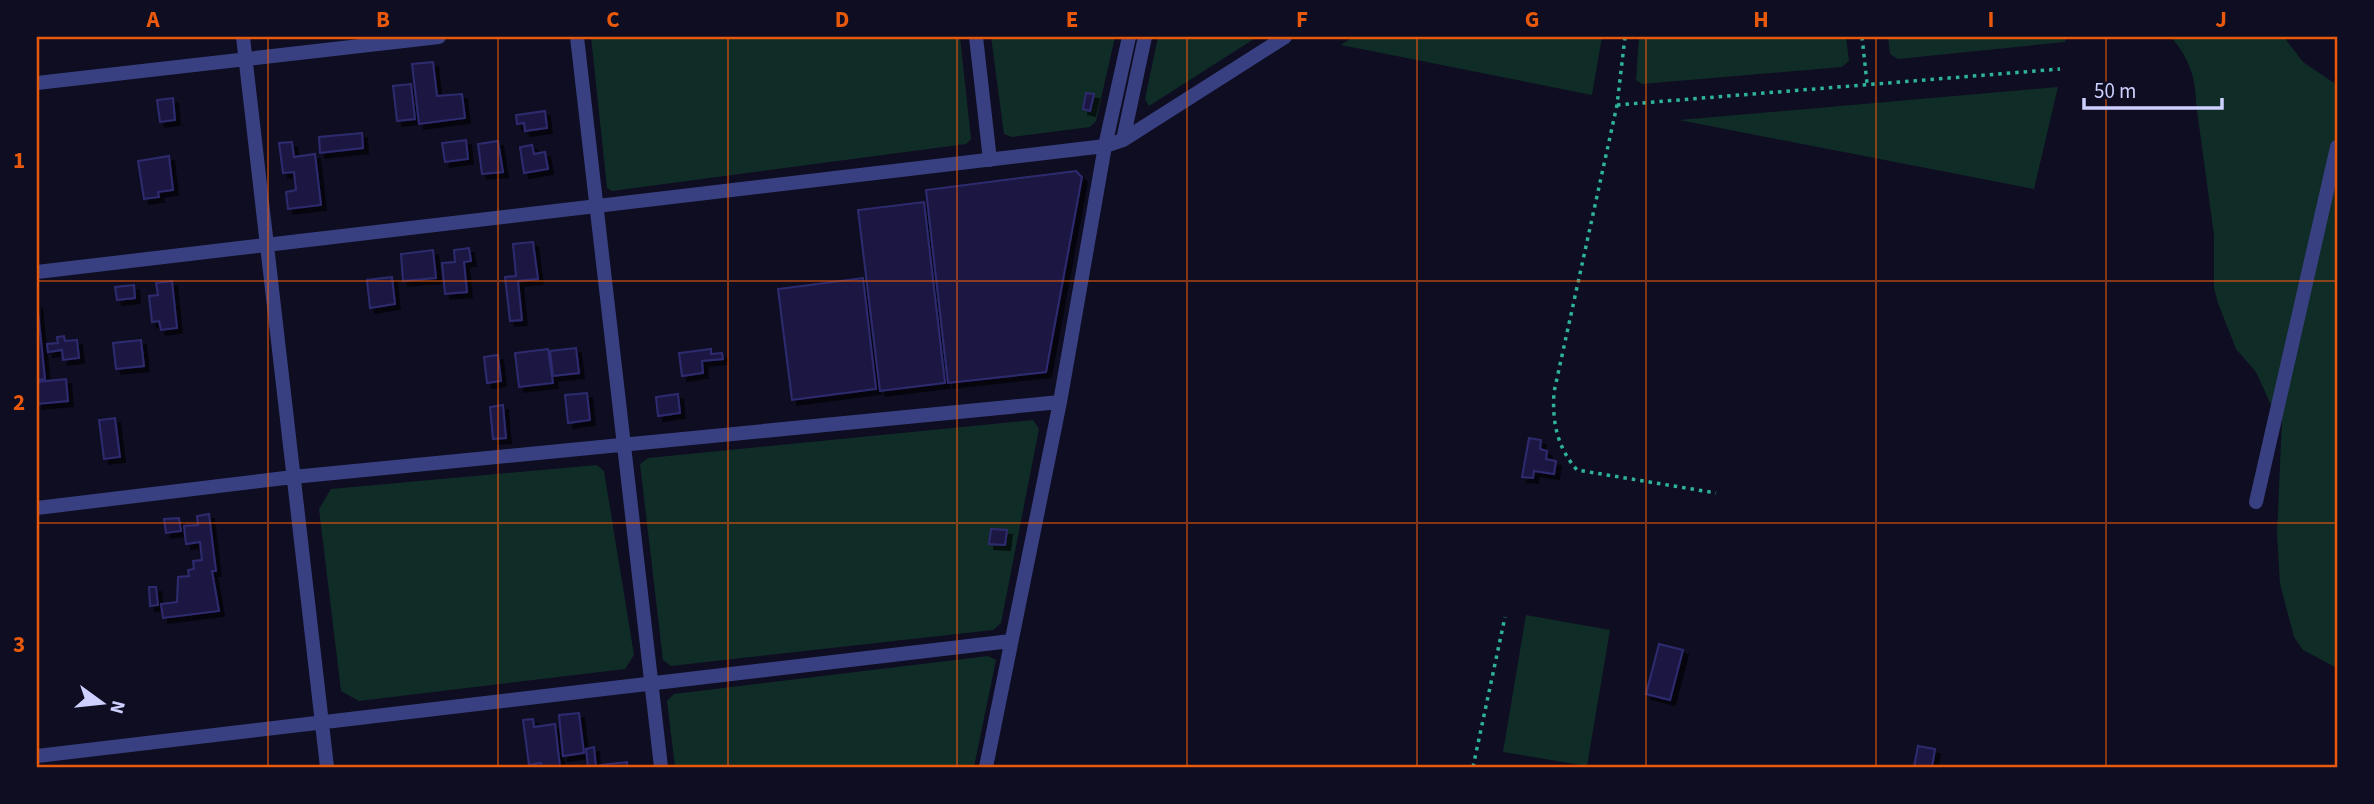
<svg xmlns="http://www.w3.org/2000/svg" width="2374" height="804" viewBox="0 0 2374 804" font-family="'Source Sans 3',sans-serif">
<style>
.green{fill:#102c27}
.building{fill:#1c1943;stroke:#2f2b6f;stroke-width:2;filter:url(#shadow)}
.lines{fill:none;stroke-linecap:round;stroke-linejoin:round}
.path{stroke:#2eb398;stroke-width:3.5;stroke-dasharray:3.5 5;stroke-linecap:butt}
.minor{stroke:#384081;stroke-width:14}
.grid{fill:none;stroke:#e8590c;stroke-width:2;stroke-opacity:0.55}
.neatline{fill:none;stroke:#e8590c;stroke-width:2.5}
.grid-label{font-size:23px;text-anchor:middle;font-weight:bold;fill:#e8590c}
</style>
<defs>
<filter id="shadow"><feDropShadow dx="5" dy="5" stdDeviation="0" flood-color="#0009"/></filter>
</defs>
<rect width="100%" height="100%" fill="#0e0d22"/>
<path class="green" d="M591,37H960L971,139L966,144L612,191L607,188Z
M991,37H1115L1096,121L1090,127L1012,137L1004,134Z
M1158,37H1257L1149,106L1145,99Z
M1353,37H1602L1592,95L1341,45Z
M1639,37H1846L1849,61L1842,67L1642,84L1636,80Z
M1888,37H2066L2065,42L1898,59L1890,54Z
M2171,37H2284L2303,62L2337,85V668L2303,650L2294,637L2280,584L2277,535L2282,419L2272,407L2256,372L2236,349L2218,303L2214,288V235L2196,103C2196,77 2188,56 2171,37Z
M2058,87L2034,189L1679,120Z
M1033,420L1039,429L1001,623L993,630L671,666L663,660L640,464L648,458Z
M597,465L604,471L634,655L625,669L359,701L341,691L319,509L331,489Z
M1526,615L1610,630L1587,766L1503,752Z
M988,656L996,660L974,767H675L667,701L674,694Z"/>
<path class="building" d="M433,62L437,96L462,94L465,118L419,124L412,64Z
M411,84L415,119L397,121L393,86Z
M1086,93L1094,94L1090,111L1083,109Z
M173,98L175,120L160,122L157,100Z
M545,111L547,128L525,131L524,123L517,124L516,115Z
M362,133L363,148L320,153L319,137Z
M466,140L468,159L445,162L442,143Z
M498,141L503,172L482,174L478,144Z
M292,142L294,157L315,154L321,205L288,209L286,192L296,190L294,172L283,173L279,143Z
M532,145L534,154L545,152L548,169L524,173L520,147Z
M169,156L173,190L158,192L159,197L144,199L138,161Z
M1076,171L1082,177L1046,372L948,383L926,190Z
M924,202L945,383L880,391L858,210Z
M533,242L538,279L518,281L522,320L510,321L505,277L516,276L513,244Z
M469,248L471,261L464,262L467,292L445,294L442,263L455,262L454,250Z
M433,250L436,278L403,281L401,254Z
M392,277L395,304L370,308L367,280Z
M863,278L876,389L792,400L778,289Z
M172,281L177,328L161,330L159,321L152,322L149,296L158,295L156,283Z
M134,285L135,298L117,300L115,287Z
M37,302L45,379L37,380Z
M64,336L65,341L77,340L79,358L63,360L62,350L48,352L47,344L58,343L57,337Z
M141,340L144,366L116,369L113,343Z
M576,348L579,373L553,376L550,351Z
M548,349L553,383L519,387L515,353Z
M711,349V354L722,353L723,359L702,361L703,373L682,376L679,353Z
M498,355L501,381L487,383L484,357Z
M66,379L68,401L37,404V382Z
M587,393L590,420L568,423L565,395Z
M678,394L680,413L658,416L656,397Z
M503,405L506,438L493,439L490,407Z
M115,418L120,457L104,459L99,420Z
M1529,438L1541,440L1540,449L1547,451L1546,459L1556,461L1554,474L1534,471L1533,478L1522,477Z
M209,514L216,571H212L219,611L163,618L161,604L177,602L178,577L189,576L188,570L194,569L193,561L202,560L200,542L186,544L184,526L198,525L197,516Z
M179,518L181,531L166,533L164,519Z
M991,529L1007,530L1005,545L989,544Z
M149,587H156L158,605L150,606Z
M1659,644L1683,650L1670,700L1646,694Z
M579,713L584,753L563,756L559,715Z
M533,719L534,727L555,724L560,767H542L541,763L529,765L523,720Z
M1918,746L1935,749L1932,767H1914Z
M594,747L596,767H588L586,749Z
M627,762V767H601L600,765Z"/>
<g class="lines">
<path class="path" d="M1625,37L1617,105L1554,392C1552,422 1557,447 1577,470L1716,493
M1862,37L1867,83
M1617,105L2060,69
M1473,767L1505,617"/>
<path class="minor" d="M243,37L327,767
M577,37L661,767
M976,37L990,160
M37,83L439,37
M1123,140L1145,37
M37,272L1105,146L1123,140L1285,37
M2256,502L2337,147
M37,508L293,477L1060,402
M37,756L1011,641
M986,767L1060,402L1105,146L1129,37"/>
</g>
<path class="grid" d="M268,37V767M498,37V767M728,37V767M957,37V767M1187,37V767M1417,37V767M1646,37V767M1876,37V767M2106,37V767M37,281H2337M37,523H2337"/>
<rect width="2374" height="804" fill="none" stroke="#0e0d22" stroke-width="77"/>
<g transform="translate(102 703) rotate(105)" stroke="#0e0d22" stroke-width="5" paint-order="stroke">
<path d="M0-5L12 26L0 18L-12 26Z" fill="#ced0ff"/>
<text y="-10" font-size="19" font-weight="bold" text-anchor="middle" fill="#ced0ff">N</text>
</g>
<path d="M2084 98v10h138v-10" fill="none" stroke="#ced0ff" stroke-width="3.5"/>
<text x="2094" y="98" font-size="21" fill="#ced0ff" stroke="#0e0d22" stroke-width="5" paint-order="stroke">50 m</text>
<rect x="38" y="38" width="2298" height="728" class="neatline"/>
<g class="grid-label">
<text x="153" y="27">A</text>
<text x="383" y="27">B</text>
<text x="613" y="27">C</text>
<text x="842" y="27">D</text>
<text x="1072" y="27">E</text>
<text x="1302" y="27">F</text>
<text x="1532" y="27">G</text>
<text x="1761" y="27">H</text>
<text x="1991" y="27">I</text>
<text x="2221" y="27">J</text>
<text x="19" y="168">1</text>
<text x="19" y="410">2</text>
<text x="19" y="652">3</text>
</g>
</svg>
